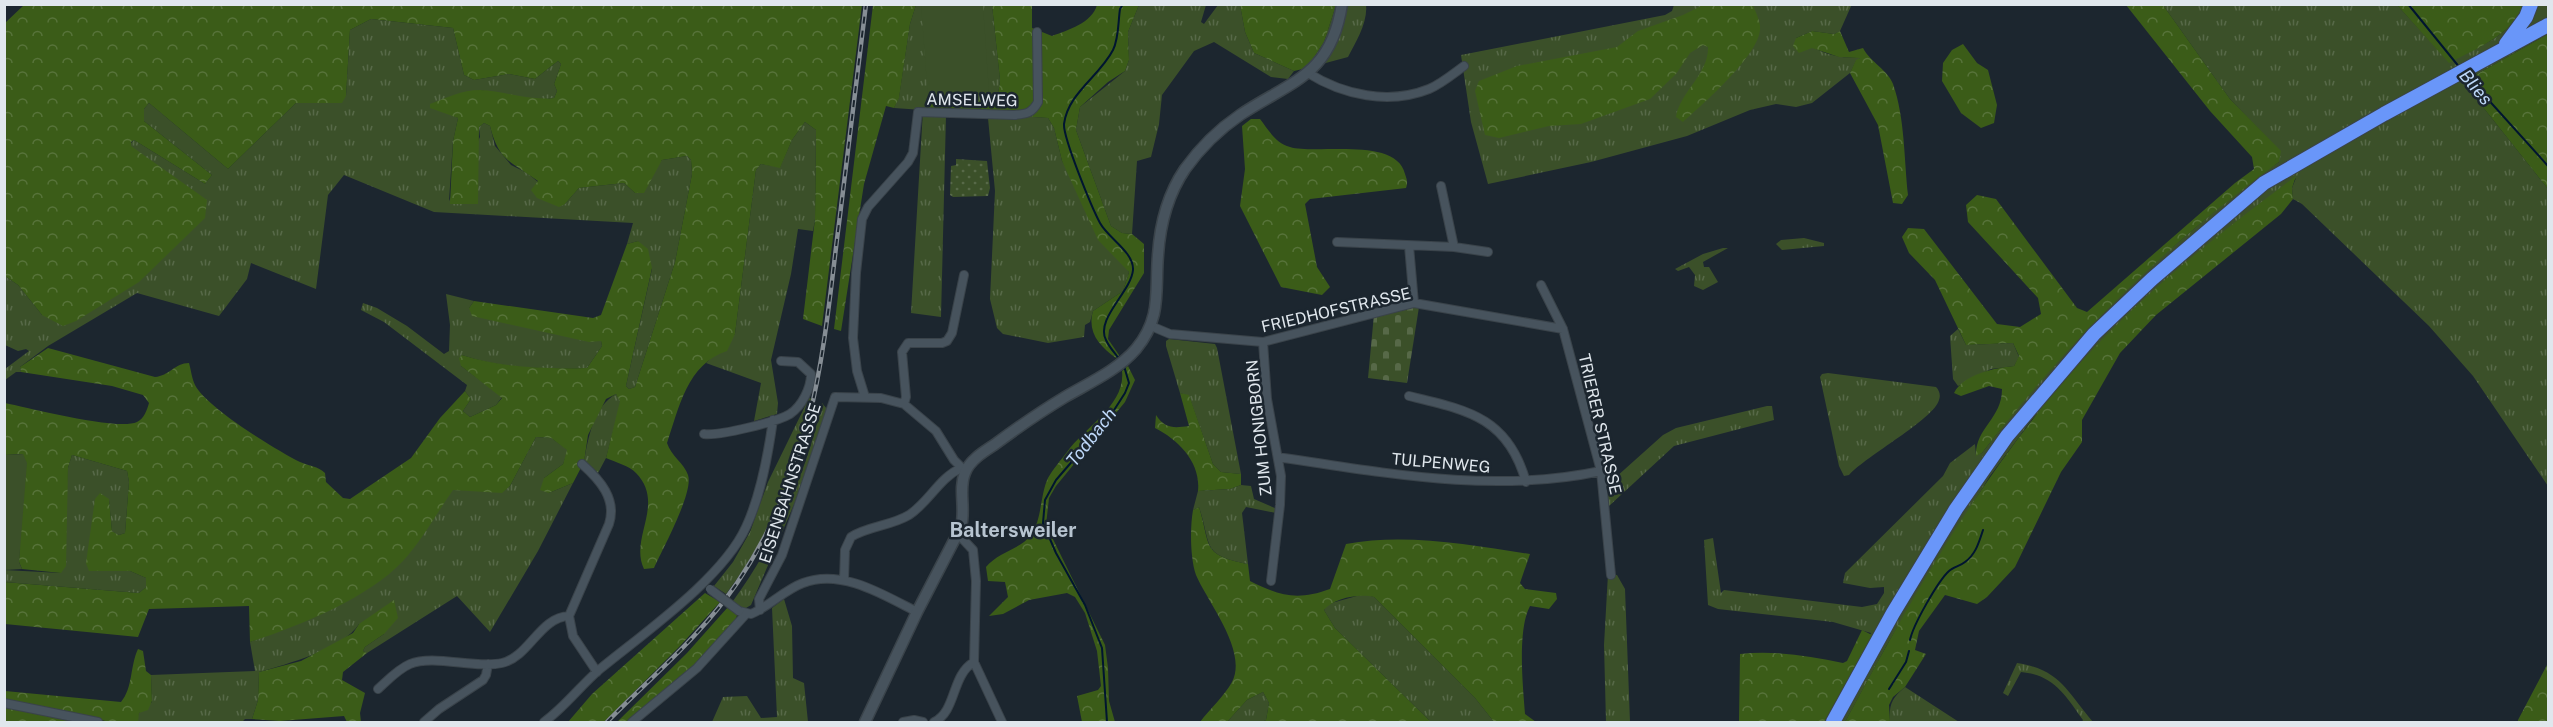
<svg xmlns="http://www.w3.org/2000/svg" width="2553" height="727" viewBox="0 0 2553 727" font-family="'Public Sans',sans-serif">
<style>
.grass{fill:url(#grass-tufts)}
.forest{fill:url(#forest-crowns)}
.cemetery{fill:url(#cemetery-stones)}
.park{fill:url(#park-dots)}
.garden{fill:#3b5029}
.lines{fill:none;stroke-linecap:round;stroke-linejoin:round}
.stream{stroke:#001530;stroke-width:2}
.street-casing{stroke:#3a434a;stroke-width:10}
.secondary-casing{stroke:#3a434a;stroke-width:13}
.highway-casing{stroke:#3a434a;stroke-width:16}
.street{stroke:#47535d;stroke-width:8}
.secondary{stroke:#47535d;stroke-width:10}
.highway{stroke:#6996f9;stroke-width:14}
.rail-casing{stroke:#868e95;stroke-width:4.5}
.rail{stroke:#1c262f;stroke-width:2;stroke-dasharray:7;stroke-linecap:butt}
.street-bridge-casing{stroke:#3a434a;stroke-width:10;stroke-linecap:butt}
.street-bridge{stroke:#47535d;stroke-width:8}
.labels{text-anchor:middle;dominant-baseline:central;stroke-width:5;stroke-linejoin:round;paint-order:stroke}
.street-label{font-size:16px;fill:#e0e7ed;stroke:#1c262f}
.water-label{font-size:18px;font-style:italic;fill:#bed8f9;stroke:#1c262f}
.quarter-label{font-size:20px;font-weight:bold;fill:#b7c4d0;stroke:#1c262f}
</style>
<defs>
<pattern id="grass-tufts" width="24" height="20" patternUnits="userSpaceOnUse" patternTransform="scale(1.5)"><rect width="24" height="20" fill="#3b5029"/><path d="M3 7l-1-3M5 7V3M7 7l1-3M15 17l-1-3M17 17v-4M19 17l1-3" fill="none" stroke="#576948"/></pattern>
<pattern id="forest-crowns" width="20" height="18" patternUnits="userSpaceOnUse" patternTransform="scale(1.5)"><rect width="20" height="18" fill="#3b5c18"/><path d="M2 6a3 3 0 1 1 6 0M12 15a3 3 0 1 1 6 0" fill="none" stroke="#57733a"/></pattern>
<pattern id="cemetery-stones" width="16" height="16" patternUnits="userSpaceOnUse" patternTransform="scale(1.5)"><rect width="16" height="16" fill="#3b5029"/><path d="M2 7V4a2 2 0 0 1 4 0v3zM10 15v-3a2 2 0 0 1 4 0v3z" fill="#576948"/></pattern>
<pattern id="park-dots" width="8" height="8" patternUnits="userSpaceOnUse" patternTransform="scale(1.5)"><rect width="8" height="8" fill="#3b5029"/><path d="M2 2h.1M6 6h.1" fill="none" stroke="#576948" stroke-width="1.8" stroke-linecap="round"/></pattern>
</defs>
<rect width="100%" height="100%" fill="#1c262f"/>
<path class="grass" d="M1852,4L1840,31L1834,34L1812,31L1796,38C1815,50 1836,60 1859,57L1860,59L1856,61L1850,73L1812,103L1796,107L1776,104L1750,110L1687,136L1591,162L1488,184L1471,122L1461,55L1665,15L1672,11L1674,5Z
M916,5H992L1000,80L998,96L992,100L929,101L1022,111L1033,117L1048,118L1054,128L1062,161L1129,272L1123,291L1093,311L1090,322L1085,325L1084,337L1048,343L1003,334L997,328L990,299L995,191L988,118L946,115L941,317L911,313L923,110L894,108L899,97L910,24Z
M1139,5H1206L1201,22L1204,24L1218,5H1240L1245,32L1254,53L1294,71L1288,79L1271,77L1214,42L1194,51L1162,95L1159,124L1151,157L1137,161L1132,234L1122,233L1111,226L1076,130L1080,107L1125,71L1129,60L1128,32Z
M1336,5H1366C1368,22 1356,42 1348,57L1307,68L1324,42Z
M2163,5H2397L2449,62C2475,49 2513,35 2523,5H2548V34L2463,82L2548,189V486L2473,376L2429,326L2302,204L2293,199L2292,188L2296,178L2033,418L1990,476L1938,560L1888,643L1845,722H1824L1871,633L1833,622L1718,609L1708,605L1704,540L1713,538L1721,593L1724,590L1862,607L1877,604L1884,593V587L1870,588L1843,583L1845,573L1943,476L1950,463L1975,444L1976,455L1982,453L2026,396L2089,325L2147,269L2244,186L2279,162L2280,151L2230,99Z
M371,19L453,28L464,75L474,80L509,74L535,79L558,61L561,64L554,84L557,91L554,98L537,100L479,90L452,115L458,118L453,141L449,201L480,137L479,127L484,123L490,126L495,146L511,165L527,173L565,204L579,188L624,183L635,193L662,160L687,156L691,160L692,174L675,262L635,387L629,389L626,386L652,269L638,241L627,244L633,223L434,212L344,175L328,195L316,289L251,263L247,279L219,316L137,293L48,346L20,367L21,372H16L5,380V369L29,351L26,349L18,351L5,345V276L18,285L42,315L131,146V143L134,140L205,184L212,175L144,121V109L149,103L228,169L296,103L346,96L350,30Z
M805,122L816,130L815,219L813,231L798,229L791,274L771,360L778,403L777,414L754,421L761,383L706,363L735,334L756,170L761,164L780,167L792,140Z
M1804,238L1824,243V246L1782,250L1776,244L1781,240Z
M1723,248H1728L1703,262L1704,267H1709L1718,282L1703,290L1694,286L1695,275L1689,267L1678,271L1675,269L1703,254Z
M446,294L474,301L469,308L601,341L602,346L587,368C543,369 504,369 462,355L461,366L502,397L496,405L470,417L463,411L471,399L465,391L467,385L384,322L361,310L363,303L377,308L407,326L444,354L449,351L450,325Z
M1958,329L1966,345L2013,343L2019,357L2014,366L1991,369L1958,386L1953,379L1950,336Z
M1169,339L1215,344L1217,348L1241,474L1221,472L1213,464L1189,396L1180,393L1166,346V341Z
M1828,373L1936,387C1939,390 1941,395 1939,400C1934,419 1866,456 1849,475L1844,476L1839,466L1820,377L1822,374Z
M616,394L621,401L606,458L598,473L584,462C588,438 594,406 616,394Z
M809,398L813,399C798,469 769,537 726,594L714,586L733,562L750,532L768,482Z
M822,403L827,409L795,502L751,605L746,608H742L733,601C776,542 806,474 822,403Z
M1767,406H1772L1774,420L1674,446L1609,506L1606,486L1663,435L1676,428Z
M536,437L551,438L568,450L563,464L544,478L549,493L573,483L538,551L490,632L457,596L367,653L363,651L365,647L384,634L359,624C343,649 287,664 259,672L258,700L252,719H245L242,722L136,721L139,713L152,702L151,675L255,671L250,642L337,606L380,580L453,489L502,492L510,486Z
M72,455L127,471L129,482L125,533L119,535L112,531L109,500L89,571H130L146,578V587L139,593L5,582L4,570L61,573L68,468Z
M1241,485L1251,486L1254,499L1277,509L1276,513L1246,507L1242,513L1248,564C1201,555 1212,546 1199,507L1193,510L1198,491L1230,489Z
M1608,574L1617,575L1625,589L1630,722H1606L1604,645Z
M1364,594L1374,597L1475,698L1494,722H1431L1335,628L1324,610L1328,604Z
M784,599L792,626L793,678L804,683L808,722H712L723,697L747,696L761,718L777,717L772,608Z
M2017,663C2061,670 2067,692 2093,722H2082L2083,720C2065,695 2054,675 2021,672L2008,696L2003,693Z
M1905,687L1959,722H1890C1889,705 1891,699 1905,687Z
M1263,692L1269,703L1266,720L1262,722H1227L1247,700Z"/>
<path class="forest" d="M24,5H862L822,326L803,319L815,219L816,130L805,122L792,140L780,168L761,164L756,170L735,334L727,351C687,364 679,408 667,443C671,456 684,463 688,475C694,492 662,550 654,568L644,569C629,538 666,504 636,473C630,466 615,462 606,458L620,401L616,394L606,399L588,435L584,462L573,483L549,493L540,490L544,478L563,464L567,450L551,438L536,437L510,486L502,493L453,490C437,513 422,540 403,561C367,599 299,626 250,642L249,606L149,609L138,637L5,624L4,582L139,593L146,587V578L130,571H89L86,563L95,499L100,493L109,499L112,531L119,535L125,533L129,482L127,471L72,455L68,468L66,566L61,573L22,569L19,562L23,454L5,455V403C29,408 118,431 137,422C144,419 147,410 149,403L143,395L112,386L21,372L20,367L48,348L155,377C169,376 175,363 189,363C191,370 192,379 195,385C207,408 276,450 300,462C309,466 318,466 325,473L326,482L343,498L350,499L411,458L440,418L465,391L471,399L463,411L470,417L496,405L502,398L461,366L459,358L462,355C503,368 544,369 587,368L602,346L601,341L589,342L472,316L469,308L474,301L593,318L601,315L627,244L638,241L648,249L652,268L626,386L629,389L635,387L675,262L692,174L691,160L687,156L662,160L644,193H635L624,183L579,188L565,204L559,207L537,198L531,190L538,181C511,161 499,162 490,126L484,123L479,127L478,204H450L453,141L458,118L430,108V104C446,98 462,90 480,90C505,91 528,101 554,98L557,91L554,84L561,64L558,61L535,79L509,74L474,80L464,75L453,28L371,19L350,30L346,96L342,103H296L228,169L149,103L144,109V121L212,175L205,184L134,140L131,142V146L207,200L205,218L139,282L76,321L63,326L42,315L18,285L5,276V23Z
M873,5H916L910,24L899,98L894,108L886,106L864,184L841,331L834,329Z
M992,5H1032V28L1052,36C1068,30 1092,23 1097,5H1139L1128,32L1129,60L1125,71L1108,82L1080,107L1076,130L1111,226L1122,233L1132,234L1144,244V273L1109,330L1108,339L1119,355L1116,358C1099,346 1087,332 1093,311L1123,291L1129,272L1098,240L1062,161L1054,128L1048,118L1033,117L1022,111L928,109L925,105L929,101L992,100L998,96L1000,80Z
M1240,5H1336L1324,42L1307,68L1294,71L1254,53L1245,32Z
M1703,5H1753C1755,11 1760,20 1760,27C1762,53 1702,105 1683,122L1676,117C1680,92 1709,74 1708,47L1703,45L1690,53L1676,74L1650,99L1581,124L1549,126L1499,138L1485,135L1475,91L1479,81L1517,66L1617,47L1638,31L1683,15Z
M2126,5H2163L2230,99L2281,151L2279,162C2163,247 2070,339 1982,453L1976,456C1975,428 2002,419 2002,389L1989,386L1961,396L1954,393C1964,374 1994,368 2014,366L2019,356L2013,343L1966,345L1935,280L1909,253L1902,237L1908,228L1924,229L1997,324L2020,327L2041,314L2038,298L1968,222L1966,205L1977,195L1996,199L2077,308L2087,312L2235,183L2254,169L2252,157L2210,111Z
M2397,5H2523C2513,35 2475,49 2449,63Z
M1812,31L1834,34L1840,31L1849,52L1863,48C1870,62 1888,70 1893,84C1905,118 1904,159 1908,195L1902,204L1893,203L1878,125L1850,73L1856,60L1860,58L1839,57L1812,48L1799,53L1793,46L1796,38Z
M2548,34V189L2463,82Z
M1963,44L1977,63L1988,70L1997,105L1994,123L1981,128L1961,113L1942,81L1943,63L1952,50Z
M1251,119H1260C1269,131 1276,143 1290,147C1316,155 1396,136 1405,174C1407,180 1408,182 1406,188L1310,199L1305,204L1317,267L1330,287L1322,295L1281,287L1240,206L1245,169L1242,126Z
M2296,176L2292,188L2293,199L2281,214L2156,315L2120,353L2082,420V442L2061,472L2015,567L1987,597L1977,604L1945,595L1919,631L1915,650L1926,654L1905,687L1893,697L1889,705L1890,722H1845C1916,590 1991,456 2096,346C2156,283 2226,228 2296,176Z
M1128,366L1135,380L1125,402L1056,486L1049,498L1046,525L1105,645L1108,668L1109,701L1115,722H1082L1077,696L1098,690L1101,686L1097,651L1085,613L1075,597L1067,593L1029,600L1003,614L989,616L1008,597L1005,582L988,581L986,567C998,552 1021,549 1031,535C1042,520 1040,495 1048,478C1053,469 1061,460 1067,452C1085,427 1126,405 1122,371Z
M1180,393L1189,395L1213,464L1221,472L1241,474V485L1230,489L1198,491C1201,463 1179,440 1155,428L1156,415C1165,429 1174,428 1189,426Z
M1199,507C1211,546 1201,555 1248,564L1250,581C1280,596 1297,601 1330,589L1346,544C1406,533 1470,545 1530,554L1520,583L1525,589L1556,593L1557,599L1549,609L1530,606C1517,630 1523,687 1525,714L1536,722H1494L1475,698L1374,597C1360,593 1333,598 1324,610L1335,628L1431,722H1262L1266,720L1269,703L1263,692L1247,700L1227,722H1200C1209,710 1225,695 1232,682C1248,651 1208,603 1196,575C1190,558 1190,527 1193,510Z
M705,593L720,602L680,646L604,722H568L592,694Z
M394,600L398,618L384,634L365,647L363,651L367,653L343,672L342,680L365,693L360,713L361,722H347L344,716L280,721L252,719L258,700L259,672L301,661L353,633L359,624Z
M728,607L737,614C739,629 644,718 626,722C623,723 620,722 617,722L687,653Z
M1862,630L1872,635L1824,722H1739L1740,654C1774,650 1809,656 1843,663L1847,661Z
M138,649L143,651L146,671L151,675L152,701L148,710L139,713L138,722H110L5,699V691L121,702C133,688 130,666 138,649Z
M2548,663V722H2518V720Z
M5,707L83,722H5Z"/>
<path class="cemetery" d="M1409,307H1419L1407,383L1368,378L1374,314Z"/>
<path class="park" d="M956,159L987,161L990,188L988,196L953,197L950,195L951,166L956,165Z"/>
<path class="garden" d="M921,5H983L989,93L928,97Z
M23,454L27,463L19,562L22,569L5,570V455Z"/>
<g class="lines">
<path class="stream" d="M2408,4L2460,68
M2466,75L2548,166
M1119,359C1115,353 1109,347 1106,340C1095,319 1131,292 1133,270C1134,252 1108,238 1100,223C1092,208 1063,138 1064,124C1068,93 1099,77 1113,50C1119,38 1118,22 1120,9L1123,4
M1910,640C1913,625 1938,581 1949,571C1953,567 1960,566 1965,562C1976,554 1979,542 1983,530
M1889,689L1906,662L1909,651
M1107,722L1102,648L1085,605L1056,553L1043,523L1045,500L1056,480L1107,421L1125,393L1129,383L1124,366"/>
<defs>
<path id="street" d="M1308,73C1343,95 1389,105 1429,89C1441,84 1453,74 1464,66
M1441,186L1454,247
M1337,242L1454,247L1488,252
M1409,246L1414,303
M1541,285L1563,329L1601,471L1611,575
M1151,326L1170,334L1263,342L1414,303L1563,329
M1263,342L1267,399L1281,476L1280,505L1271,581
M1409,396C1467,410 1508,417 1526,482
M865,397L857,371L853,338L856,273L862,219L868,207L908,162L913,153L918,112L1014,115C1027,114 1032,113 1038,102L1037,32
M904,404L906,397L902,352L908,343H942L947,341L952,333L964,275
M704,434C719,436 777,422 790,414C802,406 811,388 811,374L798,362L781,361
M1278,457C1385,473 1494,494 1601,471
M582,464C600,480 617,499 609,524L569,616L573,636L597,672
M958,534L973,550L976,581L974,662L1002,722
M844,580L845,550L851,537C868,526 891,526 909,515C929,502 939,478 961,468
M760,610L759,599L782,555L835,397L881,398L904,404L936,431L954,460L965,471
M739,611L751,614C770,606 784,590 803,583C841,568 884,595 917,612
M378,689C388,680 398,669 410,664C433,654 476,669 502,663C529,657 540,617 569,616
M4,703L98,722
M424,722L439,709L483,680L486,675L488,664
M544,722C565,707 580,686 600,669C644,633 723,578 746,527C761,495 768,455 773,420
M632,722L697,668L746,614
M903,722L914,720L923,722
M934,722C957,711 951,675 974,662"/>
<path id="secondary" d="M865,722L917,612L961,527C966,509 958,489 965,473C969,461 983,452 994,445C1017,428 1040,412 1065,397C1089,383 1118,370 1136,349C1162,318 1155,291 1158,255C1160,224 1168,194 1185,169C1200,148 1218,130 1240,115C1291,81 1331,76 1342,4"/>
<path id="highway" d="M2506,44L2526,17L2531,4
M1833,722L1893,613L1956,509L2007,436L2094,334L2152,279L2264,183L2384,114L2548,25"/>
</defs>
<use href="#street" class="street-casing"/>
<use href="#secondary" class="secondary-casing"/>
<use href="#highway" class="highway-casing"/>
<use href="#street" class="street"/>
<use href="#secondary" class="secondary"/>
<use href="#highway" class="highway"/>
<defs>
<path id="rail" d="M607,722C651,677 701,636 737,583C811,474 822,366 837,239C847,161 856,83 866,4"/>
</defs>
<use href="#rail" class="rail-casing"/>
<use href="#rail" class="rail"/>
<defs>
<path id="street-bridge" d="M710,589L739,611"/>
</defs>
<use href="#street-bridge" class="street-bridge-casing"/>
<use href="#street-bridge" class="street-bridge"/>
</g>
<g class="labels">
<g class="street-label">
<text transform="translate(972 100) rotate(1)">AMSELWEG</text>
<text transform="translate(1336 310) rotate(-13)">FRIEDHOFSTRASSE</text>
<text transform="translate(1600 424) rotate(77)">TRIERER STRASSE</text>
<text transform="translate(1259 428) rotate(-96)">ZUM HONIGBORN</text>
<text transform="translate(1441 463) rotate(5)">TULPENWEG</text>
<text transform="translate(790 483) rotate(-72)">EISENBAHNSTRASSE</text>
</g>
<g class="water-label">
<text transform="translate(2476 87) rotate(50)">Blies</text>
<text transform="translate(1091 437) rotate(-52)">Todbach</text>
</g>
<g class="quarter-label">
<text x="1013" y="530">Baltersweiler</text>
</g>
</g>
<rect width="2553" height="727" fill="none" stroke="#e0e7ed" stroke-width="12"/>
</svg>
